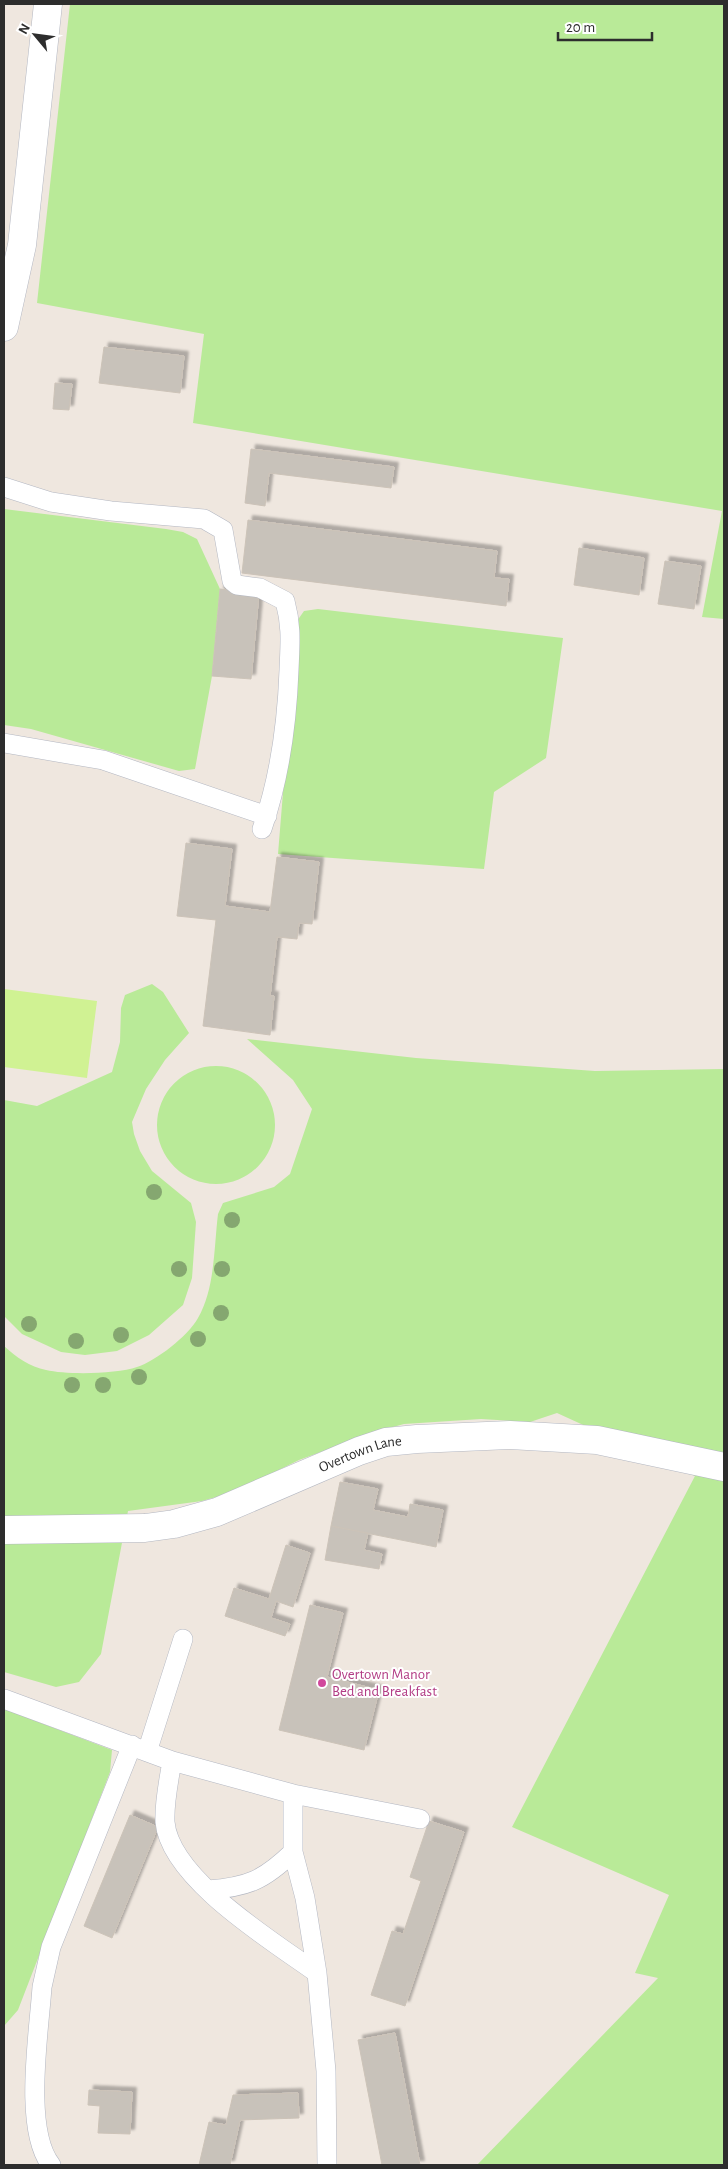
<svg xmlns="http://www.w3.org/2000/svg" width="728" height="2169" viewBox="0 0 728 2169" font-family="'Alegreya Sans',sans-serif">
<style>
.green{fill:#b9ea98}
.pitch{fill:#d0f293}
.building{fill:#c8c2ba;stroke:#ccc3b8;filter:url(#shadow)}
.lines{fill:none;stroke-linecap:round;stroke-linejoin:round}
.lane-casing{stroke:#b3b7c2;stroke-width:20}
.street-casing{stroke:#b3b7c2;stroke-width:29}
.lane{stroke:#fff;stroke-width:19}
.street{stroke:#fff;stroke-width:28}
.tree{fill:#85a770}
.hotel-dot{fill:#d1479c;stroke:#fff;stroke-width:2}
.labels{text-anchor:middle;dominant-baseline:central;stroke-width:4;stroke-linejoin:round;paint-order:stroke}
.street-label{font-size:15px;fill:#2d2d2d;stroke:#fff}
.hotel-label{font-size:15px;fill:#b23c85;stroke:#fff;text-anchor:start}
</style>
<defs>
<filter id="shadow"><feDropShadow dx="4.5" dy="-4.5" stdDeviation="1" flood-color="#0004"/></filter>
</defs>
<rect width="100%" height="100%" fill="#efe7df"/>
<path class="green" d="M70,4H724V619L702,617L722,511L193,423L204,334L37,303Z
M4,509L166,529L183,532L197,539L220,589L212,676L195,769L179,771L31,729L4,725Z
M318,609L563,638L546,758L494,792L484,869L278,854L297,621L304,611Z
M152,984L163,992L189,1033L165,1060L146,1089L132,1122L134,1134L140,1151L152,1171L191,1203L196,1222L192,1278L183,1305L149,1335L117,1351L85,1355L61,1352L22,1334L4,1316V1100L37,1106L112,1072L120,1042L121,1008L125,995Z
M247,1039L416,1058L595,1071L724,1069V2165H477L658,1978L635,1973L669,1895L512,1827L695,1476L557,1413L530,1422L481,1419L404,1424L378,1431L299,1460L234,1492L202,1501L128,1511L101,1654L79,1682L56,1687L4,1672V1346C16,1357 30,1367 46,1370C67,1375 117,1374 137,1367C156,1361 188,1336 198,1318C215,1289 214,1247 218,1214L223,1203L274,1187L290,1174L312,1109L293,1080Z
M157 1125a59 59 0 1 1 118 0a59 59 0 1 1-118 0Z
M4,1709L112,1750L110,1772L18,2010L4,2026Z"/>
<path class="pitch" d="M4,989L97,1001L87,1078L4,1067Z"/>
<path class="building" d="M104,347L184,356L180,393L99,383Z
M55,383L72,384L69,410L53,409Z
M251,449L394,467L391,488L269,473L265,506L245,503Z
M248,520L497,551L494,578L509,579L506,606L242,573Z
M579,548L644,558L639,595L574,585Z
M665,561L701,566L694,609L658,604Z
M220,589L259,593L251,679L212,676Z
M186,843L232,849L225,906L270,912L277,857L319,862L312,924L299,923L297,939L277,937L270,996H274L270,1035L203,1026L216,920L177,916Z
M340,1482L378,1489L373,1510L408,1517L410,1504L443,1510L436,1547L331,1526Z
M331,1526L368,1533L364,1550L382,1554L379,1569L325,1560Z
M286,1545L310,1553L293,1607L276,1601L271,1618L290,1624L285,1636L225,1616L234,1588L269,1599Z
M310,1605L343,1613L327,1677L379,1690L364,1750L279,1730Z
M130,1815L158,1827L112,1938L84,1926Z
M429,1821L464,1832L405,2006L371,1995L392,1931L403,1934L421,1881L410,1877Z
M395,2033L420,2165H382L358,2040Z
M89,2090L132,2092L130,2134L98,2133L100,2106L88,2105Z
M298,2093L299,2118L240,2120L230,2165H199L209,2122L226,2125L233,2095Z"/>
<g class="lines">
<defs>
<path id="lane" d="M4,487L51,502L111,511L204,519L223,530L232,581L237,585L260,588L285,601C292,627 290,644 289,670C287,725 280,777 262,829
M4,743L103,760L267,816
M4,1699L172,1761L293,1794L420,1819
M147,1752L183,1639
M172,1761C169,1780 164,1802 165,1822C170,1879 274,1942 317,1973
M293,1794V1852L305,1898L317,1973L326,2071L327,2165
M208,1890C248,1887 264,1880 293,1852
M51,2165C23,2129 39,2033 42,1987L51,1947L132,1745"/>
<g id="street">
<path d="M4,327L22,245L48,4"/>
<path id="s1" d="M4,1530L145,1528L174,1524L217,1512L359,1451L386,1442L417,1439L510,1435L597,1440L724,1467"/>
</g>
</defs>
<use href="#lane" class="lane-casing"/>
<use href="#street" class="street-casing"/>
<use href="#lane" class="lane"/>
<use href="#street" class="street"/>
</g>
<g class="tree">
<circle cx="154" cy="1192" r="8"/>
<circle cx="232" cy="1220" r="8"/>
<circle cx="179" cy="1269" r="8"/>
<circle cx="222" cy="1269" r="8"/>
<circle cx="221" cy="1313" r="8"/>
<circle cx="29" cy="1324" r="8"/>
<circle cx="121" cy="1335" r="8"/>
<circle cx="198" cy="1339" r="8"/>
<circle cx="76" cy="1341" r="8"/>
<circle cx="139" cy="1377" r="8"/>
<circle cx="72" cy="1385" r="8"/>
<circle cx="103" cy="1385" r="8"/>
</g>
<circle class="hotel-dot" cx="322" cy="1683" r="5"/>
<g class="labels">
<g class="street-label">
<text stroke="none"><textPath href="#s1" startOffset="370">Overtown Lane</textPath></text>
</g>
<g class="hotel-label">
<text x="332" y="1674">Overtown Manor<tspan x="332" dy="17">Bed and Breakfast</tspan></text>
</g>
</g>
<rect width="728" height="2169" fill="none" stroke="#2d2d2d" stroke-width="10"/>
<g transform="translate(35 35) rotate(299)" stroke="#ffffff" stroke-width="4" paint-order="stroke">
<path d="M0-4L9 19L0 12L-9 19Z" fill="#2d2d2d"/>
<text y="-8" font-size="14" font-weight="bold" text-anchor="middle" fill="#2d2d2d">N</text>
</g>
<path d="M558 32v8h94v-8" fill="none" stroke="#2d2d2d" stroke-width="2.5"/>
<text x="566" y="32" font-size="15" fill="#2d2d2d" stroke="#ffffff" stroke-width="4" paint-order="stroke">20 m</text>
</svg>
